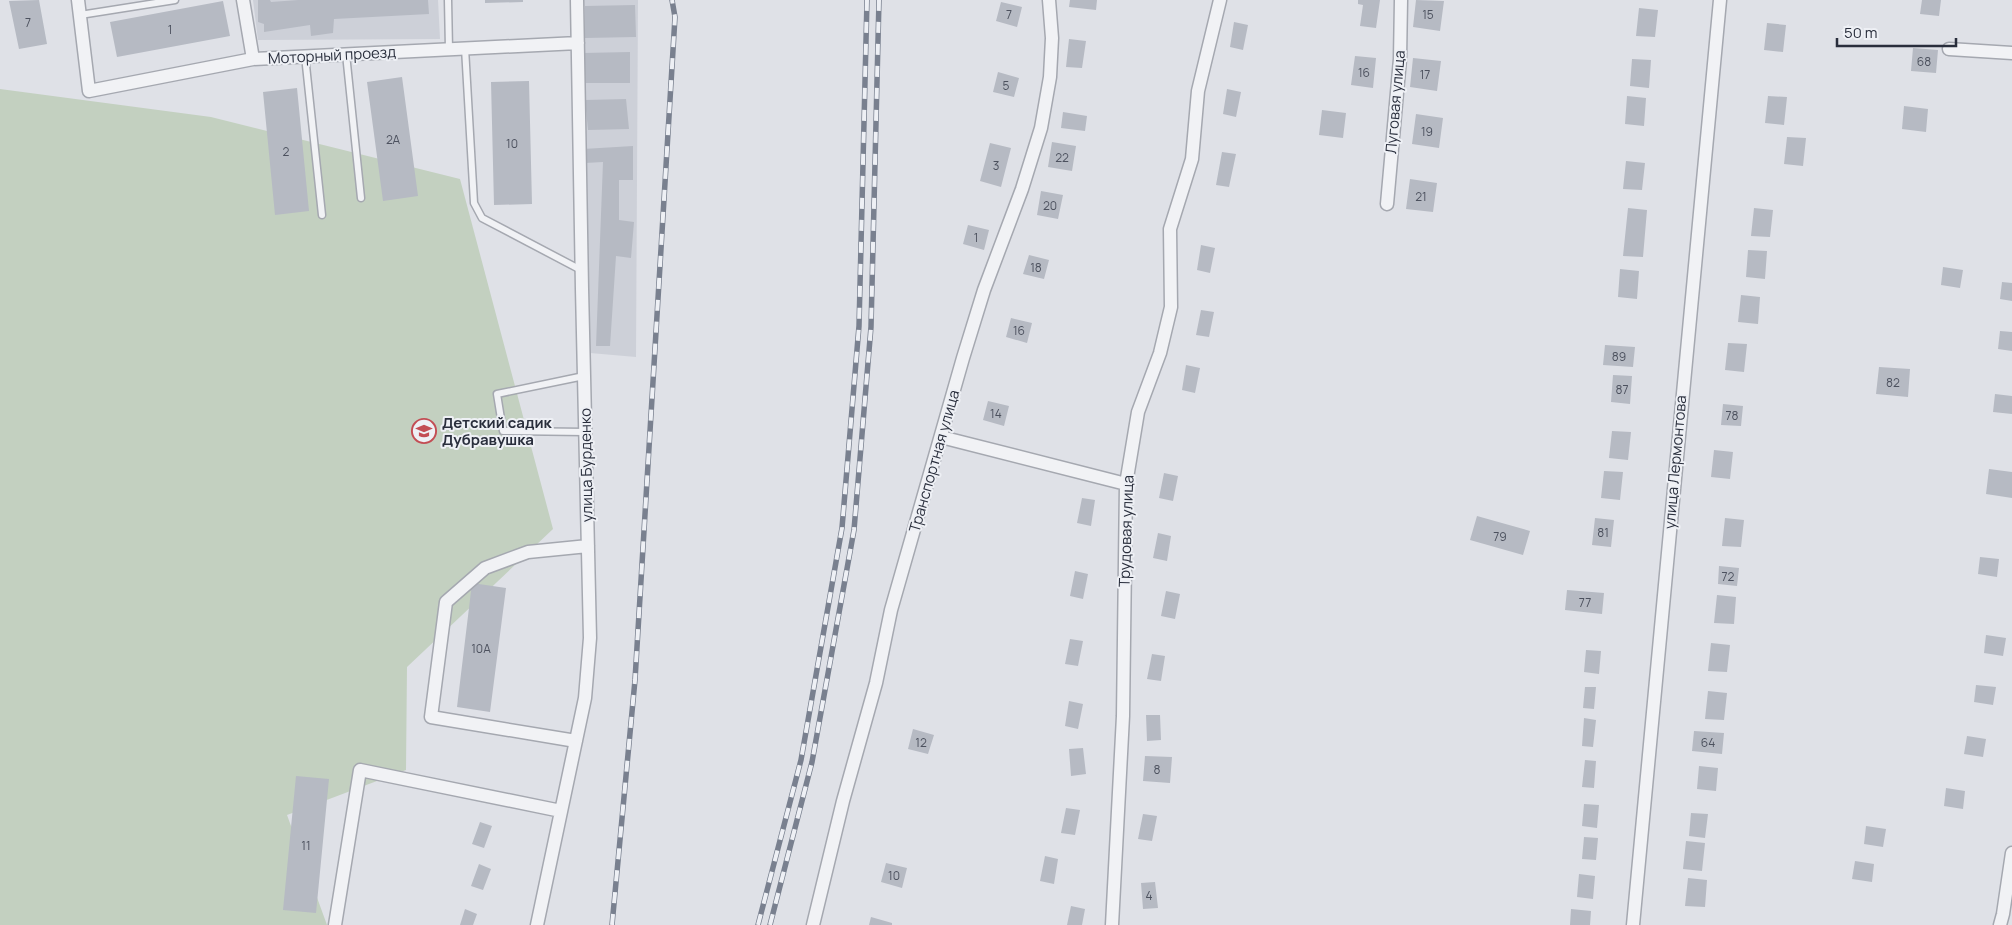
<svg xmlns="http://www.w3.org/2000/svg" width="2012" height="925" viewBox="0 0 2012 925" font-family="Manrope,sans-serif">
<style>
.built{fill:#cdd0d8}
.green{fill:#c3d0c0}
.building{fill:#b6bac3}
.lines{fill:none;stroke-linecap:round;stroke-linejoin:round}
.lane-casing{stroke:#a5a8b0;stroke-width:9}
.street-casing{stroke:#a5a8b0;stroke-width:15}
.lane{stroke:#f1f2f5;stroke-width:6}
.street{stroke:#f1f2f5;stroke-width:12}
.rail-casing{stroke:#79808f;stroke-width:5.5}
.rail{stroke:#eef0f5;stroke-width:4;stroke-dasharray:11;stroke-linecap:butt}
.labels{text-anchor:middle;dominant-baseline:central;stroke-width:4;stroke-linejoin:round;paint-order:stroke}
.number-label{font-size:12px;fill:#4c515e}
.street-label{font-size:15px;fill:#292e3c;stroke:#eef0f5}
.poi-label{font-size:15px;font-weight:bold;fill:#292e3c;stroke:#eef0f5;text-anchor:start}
</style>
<rect width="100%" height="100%" fill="#dfe1e7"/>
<path class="built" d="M253,0H438L440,39L258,40Z
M582,0H638L636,357L590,353L582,147Z"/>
<path class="green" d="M0,89L211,117L460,179L553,529L407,667L406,770L287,815L327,925H0Z"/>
<path class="building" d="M39,0L47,44L19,49L9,1Z
M258,0H270L271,2L298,0H428L429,14L334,19L333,33L311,36L310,25L264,32V24L258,22Z
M485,0H523V2L485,3Z
M1070,0H1097L1096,10L1069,7Z
M1358,0H1380L1376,28L1360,26L1363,5L1358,4Z
M1416,0L1444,1L1440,31L1413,27Z
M1922,0H1941L1939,16L1920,14Z
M223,1L230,36L117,57L110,22Z
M1001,2L1022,7L1017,27L996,21Z
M635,5L636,37L585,38V6Z
M1639,8L1658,10L1655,37L1636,36Z
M1234,22L1248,25L1243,50L1230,47Z
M1767,23L1786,25L1783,52L1764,50Z
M1069,39L1086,41L1082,68L1066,67Z
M1913,48L1938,50L1936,73L1911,71Z
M630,52V83H584L583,53Z
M1355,56L1376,58L1373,88L1351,85Z
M1413,58L1441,61L1437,91L1410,87Z
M1632,59L1651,60L1649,88L1630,86Z
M998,72L1019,78L1014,97L993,92Z
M402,77L418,196L383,201L367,82Z
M529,81L532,204L494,205L491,82Z
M297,88L309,211L275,215L263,92Z
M1227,89L1241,92L1236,117L1223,114Z
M1627,96L1646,98L1644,126L1625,124Z
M1768,96L1787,97L1784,125L1765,123Z
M626,99L629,129L588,130L585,100Z
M1904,106L1928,109L1926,132L1902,129Z
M1322,110L1346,113L1343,138L1319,135Z
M1063,112L1087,116L1085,131L1061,128Z
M1416,114L1443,118L1439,148L1412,144Z
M1787,137L1806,138L1803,166L1784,164Z
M1052,142L1076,146L1072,171L1048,167Z
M990,143L1011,148L1001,187L980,181Z
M633,146V180H619V220L634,222L631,258L616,256L610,346H596L603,162L585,163L583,149Z
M1222,152L1236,154L1229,187L1216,185Z
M1626,161L1645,163L1642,190L1623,189Z
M1410,179L1437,183L1433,212L1406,209Z
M1041,191L1063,195L1058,219L1037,215Z
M1628,208L1647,210L1643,257L1623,256Z
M1754,208L1773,210L1770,237L1751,236Z
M968,225L989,230L984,250L963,244Z
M1201,245L1215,248L1210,273L1197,270Z
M1748,250L1767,251L1765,279L1746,277Z
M1029,255L1049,260L1044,279L1023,274Z
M1943,267L1963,270L1960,288L1941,285Z
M1620,269L1639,271L1637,299L1618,297Z
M2002,282L2012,283V301L2000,299Z
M1741,295L1760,297L1758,324L1738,322Z
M1201,310L1214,312L1209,337L1196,335Z
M1011,318L1032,323L1027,343L1006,337Z
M2000,331L2012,332V351L1998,349Z
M1728,343L1747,344L1744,372L1725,370Z
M1605,345L1635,347L1633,367L1603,365Z
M1186,365L1200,368L1195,393L1182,390Z
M1879,367L1910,369L1908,397L1876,394Z
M1613,375L1632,376L1630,404L1611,402Z
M1995,394L2012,396V414L1993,412Z
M988,401L1009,406L1004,426L983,420Z
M1723,404L1743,406L1741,426L1721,425Z
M1612,431L1631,432L1628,460L1609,458Z
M1714,450L1733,452L1730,479L1711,477Z
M1989,469L2012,472V498L1986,494Z
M1604,471L1623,472L1620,500L1601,498Z
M1164,473L1178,476L1173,501L1159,498Z
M1082,498L1095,500L1091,526L1077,523Z
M1477,516L1530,531L1523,555L1470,540Z
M1595,518L1614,520L1611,547L1592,545Z
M1725,518L1744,520L1741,547L1722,546Z
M1158,533L1171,536L1167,561L1153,558Z
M1980,557L1999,559L1997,577L1978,574Z
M1719,566L1739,568L1737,586L1718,584Z
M1075,571L1088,574L1083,599L1070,596Z
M472,583L506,588L490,712L457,707Z
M1567,590L1604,593L1602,614L1565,610Z
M1166,591L1180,594L1175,619L1161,616Z
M1717,595L1736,597L1734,624L1714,623Z
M1986,635L2006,638L2003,656L1984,653Z
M1070,639L1083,641L1078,666L1065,664Z
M1711,643L1730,645L1727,672L1708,671Z
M1586,650L1601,651L1599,674L1584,672Z
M1152,654L1165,656L1161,681L1147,679Z
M1976,685L1996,687L1993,705L1974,702Z
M1585,687H1596L1594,709L1583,708Z
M1708,691L1727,693L1724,720L1705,719Z
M1069,701L1083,704L1078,729L1065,726Z
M1146,715H1160L1161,740L1147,741Z
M1584,718L1596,720L1593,747L1582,746Z
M913,729L934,735L928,754L908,749Z
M1694,731L1724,733L1722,754L1692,751Z
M1967,736L1986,739L1983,757L1964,754Z
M1083,748L1086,774L1071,776L1069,749Z
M1145,756L1172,757L1170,783L1143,781Z
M1585,760L1596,761L1594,788L1582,787Z
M1699,766L1718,768L1716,791L1697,789Z
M296,776L329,779L316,913L283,910Z
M1946,788L1965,791L1963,809L1944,806Z
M1584,804L1599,805L1597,828L1582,826Z
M1066,808L1080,810L1075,835L1061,833Z
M1691,813L1708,814L1705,838L1689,836Z
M1143,814L1157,816L1152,841L1138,839Z
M480,822L492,826L484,848L472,844Z
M1866,826L1886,829L1883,847L1864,844Z
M1584,837L1598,838L1596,860L1582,859Z
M1686,841L1705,843L1702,871L1683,869Z
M1045,856L1058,859L1054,884L1040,881Z
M1855,861L1874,864L1872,882L1852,879Z
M886,863L907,868L902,888L881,882Z
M479,864L491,869L483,890L471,886Z
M1579,874L1595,876L1593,899L1577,897Z
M1688,878L1707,880L1705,907L1685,906Z
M1155,882L1158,908L1143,909L1141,883Z
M1071,906L1085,909L1082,925H1067Z
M465,909L477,914L473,925H460Z
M1571,909L1591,911L1590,925H1570Z
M871,917L892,923V925H869Z"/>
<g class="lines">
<defs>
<path id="lane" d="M448,0L449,49
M80,15L175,0
M465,48L474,203L482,218L581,270
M346,54L361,198
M305,56L322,215
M584,376L497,394L503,431L585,432"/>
<path id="street" d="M78,0L89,91L253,59L578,43
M243,0L253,59
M1949,49L2012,53
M1387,204L1400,59L1401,0
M941,437L1126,484
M576,741L431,717L446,602L485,568L528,552L588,546
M335,925L360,770L561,811
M537,925L585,698L590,638L582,289L577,0
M813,925L843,801L876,683L891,610L963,358L984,290L1022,189L1041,128L1050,77L1052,38L1049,0
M1112,925L1123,716L1126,484L1138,412L1160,353L1171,307L1170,229L1192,159L1198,91L1220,0
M1633,925L1720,0
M2000,925L2003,914L2012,853"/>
</defs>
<use href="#lane" class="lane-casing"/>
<use href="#street" class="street-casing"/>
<use href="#lane" class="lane"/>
<use href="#street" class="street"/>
<defs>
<path id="rail" d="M612,925L635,680L675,17L672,0
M758,925L801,760L842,528L859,326L867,0
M770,925L812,762L854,530L871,327L879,0"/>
</defs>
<use href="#rail" class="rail-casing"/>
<use href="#rail" class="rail"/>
</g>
<defs>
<symbol id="school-ring" viewBox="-11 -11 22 22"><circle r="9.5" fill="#eef0f5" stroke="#c34d54" stroke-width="1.5"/><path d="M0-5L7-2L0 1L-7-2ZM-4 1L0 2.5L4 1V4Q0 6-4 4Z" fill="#c34d54"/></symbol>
</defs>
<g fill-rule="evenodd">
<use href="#school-ring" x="410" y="417" width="28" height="28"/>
</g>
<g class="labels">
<g class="number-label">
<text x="1009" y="14">7</text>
<text x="1428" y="14">15</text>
<text x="28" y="22">7</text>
<text x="170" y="29">1</text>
<text x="1924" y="61">68</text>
<text x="1364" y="72">16</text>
<text x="1425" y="74">17</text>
<text x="1006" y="85">5</text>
<text x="1427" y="131">19</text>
<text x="393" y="139">2А</text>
<text x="512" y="143">10</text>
<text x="286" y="151">2</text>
<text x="1062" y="157">22</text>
<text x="996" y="165">3</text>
<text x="1421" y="196">21</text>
<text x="1050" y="205">20</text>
<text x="976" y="237">1</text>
<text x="1036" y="267">18</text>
<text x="1019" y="330">16</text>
<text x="1619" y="356">89</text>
<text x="1893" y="382">82</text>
<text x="1622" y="389">87</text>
<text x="996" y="413">14</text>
<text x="1732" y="415">78</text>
<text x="1603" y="532">81</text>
<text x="1500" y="536">79</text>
<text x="1728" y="576">72</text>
<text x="1585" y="602">77</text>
<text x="481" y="648">10А</text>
<text x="921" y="742">12</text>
<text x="1708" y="742">64</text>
<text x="1157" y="769">8</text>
<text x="306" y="845">11</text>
<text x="894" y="875">10</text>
<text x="1149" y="895">4</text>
</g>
<g class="street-label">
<text transform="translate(332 55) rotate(-3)">Моторный проезд</text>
<text transform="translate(1395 102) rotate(-85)">Луговая улица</text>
<text transform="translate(934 461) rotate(-74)">Транспортная улица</text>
<text transform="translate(1675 462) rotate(-85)">улица Лермонтова</text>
<text transform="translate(586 465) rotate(-91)">улица Бурденко</text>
<text transform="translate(1126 531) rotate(-88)">Трудовая улица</text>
</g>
<g class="poi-label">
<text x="442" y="422">Детский садик<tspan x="442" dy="17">Дубравушка</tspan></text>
</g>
</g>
<path d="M1837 38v8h119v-8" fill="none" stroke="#292e3c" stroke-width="2.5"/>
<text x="1844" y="38" font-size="15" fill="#292e3c" stroke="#eef0f5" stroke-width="4" paint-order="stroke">50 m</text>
</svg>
